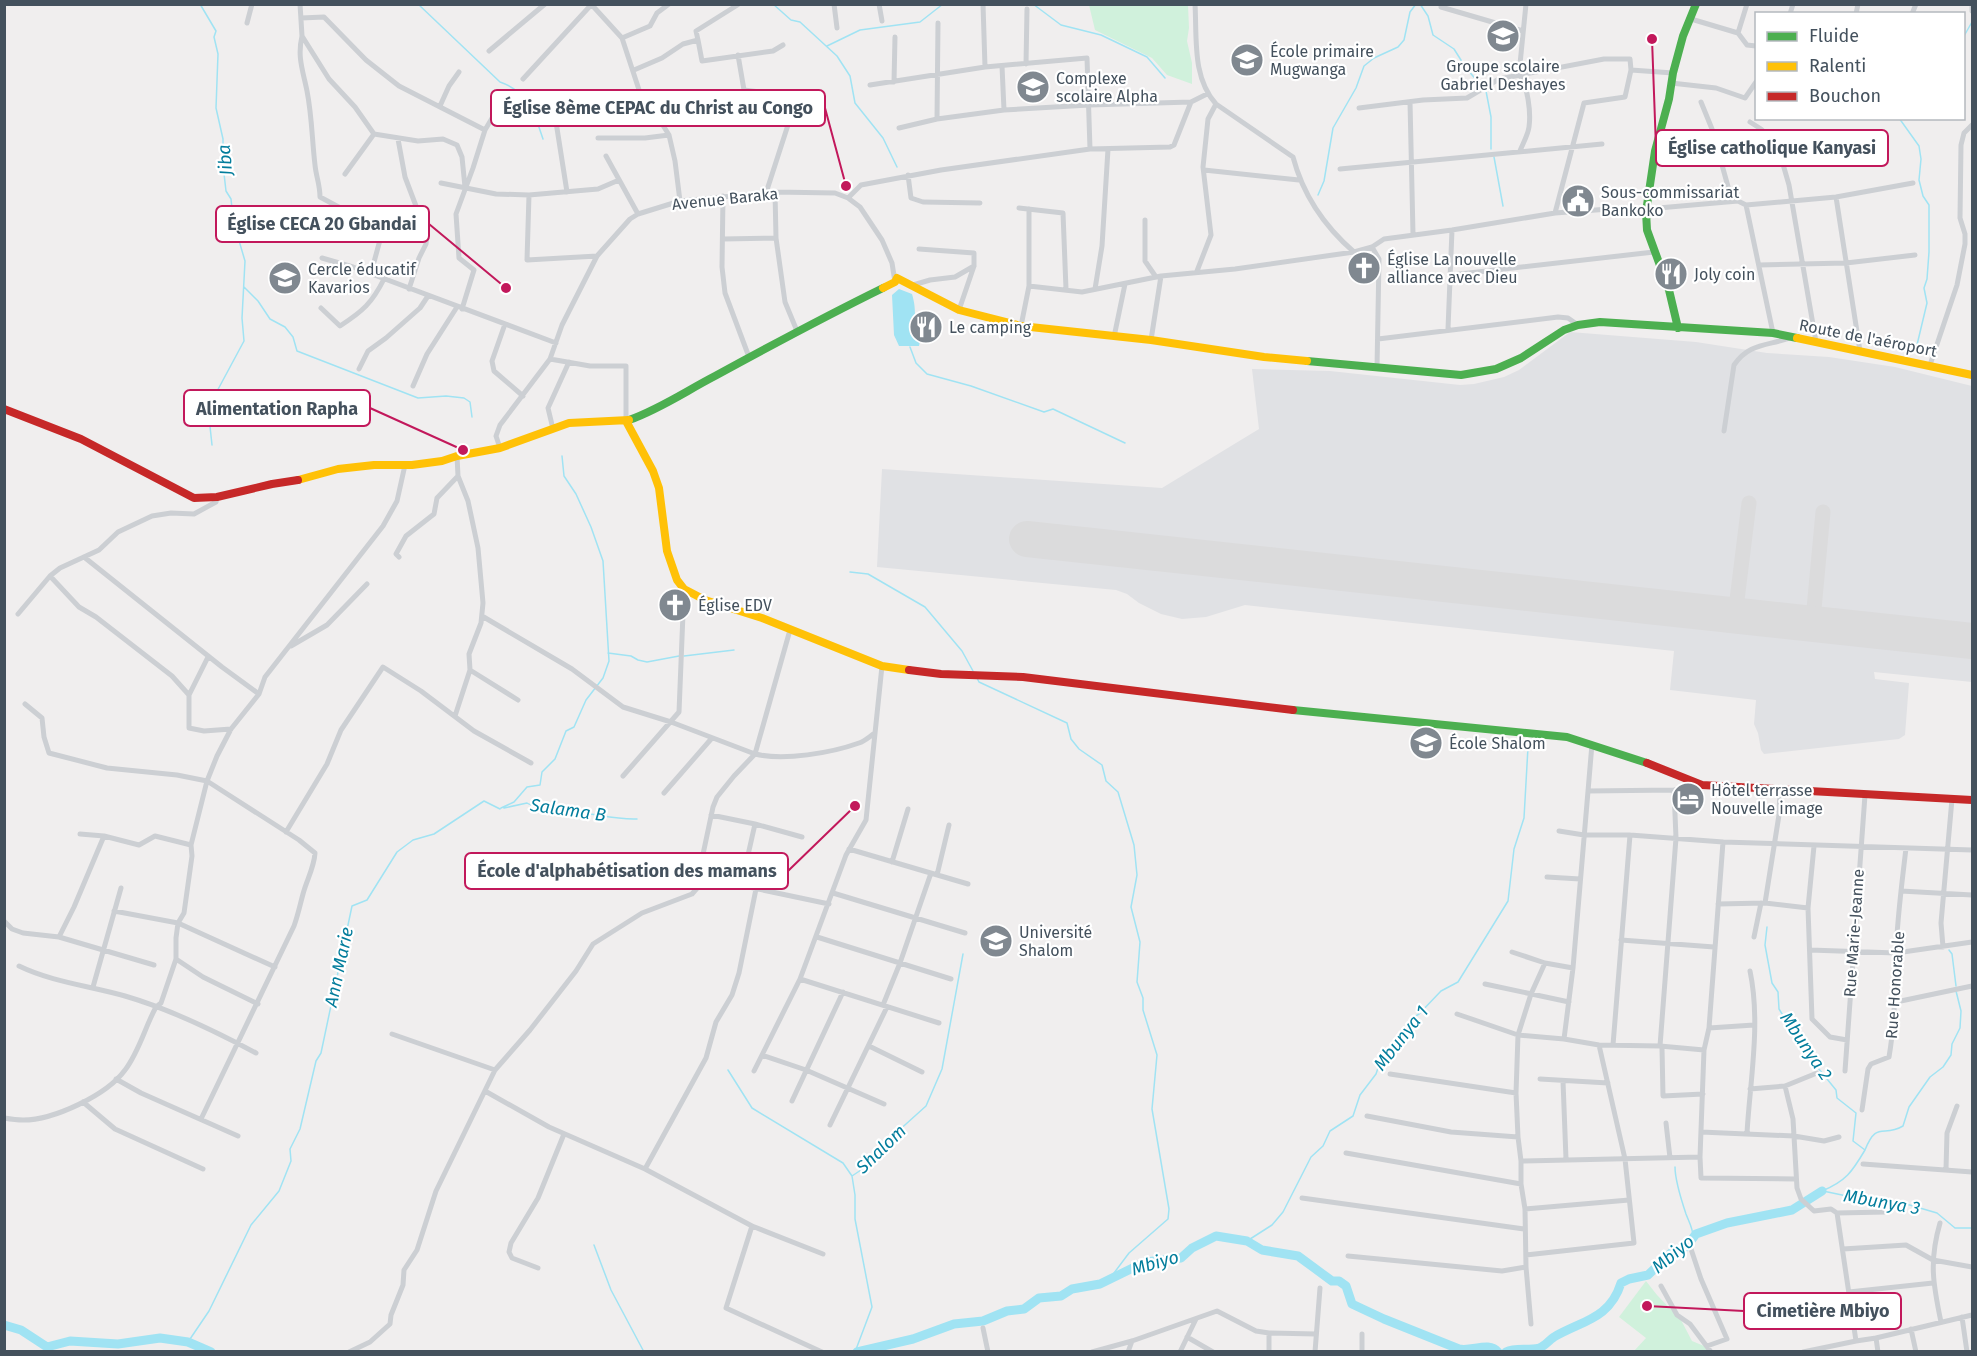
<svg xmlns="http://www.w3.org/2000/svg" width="1977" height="1356" viewBox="0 0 1977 1356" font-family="'Fira Sans',sans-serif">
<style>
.airport{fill:#e0e1e4}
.green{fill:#d0f1dc}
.water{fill:#a0e3f3}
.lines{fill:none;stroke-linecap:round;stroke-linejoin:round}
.stream{stroke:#a0e3f3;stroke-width:1.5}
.river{stroke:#a0e3f3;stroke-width:9}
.taxiway{stroke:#dbdbdc;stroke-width:15}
.runway{stroke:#dbdbdc;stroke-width:36}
.street{stroke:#cccfd3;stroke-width:5}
.fast{stroke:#4caf50;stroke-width:8}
.slow{stroke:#ffc107;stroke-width:8}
.jam{stroke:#c62828;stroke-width:8}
.labels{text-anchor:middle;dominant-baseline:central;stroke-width:4.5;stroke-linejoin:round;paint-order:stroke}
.poi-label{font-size:16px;fill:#44515d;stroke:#fff;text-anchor:start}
.street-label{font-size:16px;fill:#44515d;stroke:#fff}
.water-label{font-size:18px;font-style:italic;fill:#037d9c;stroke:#fff}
.leader{fill:none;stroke:#c2185b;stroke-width:2}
.callout-dot{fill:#c2185b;stroke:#fff;stroke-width:2}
.callout{fill:#fff;stroke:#c2185b;stroke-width:2}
.callout-label{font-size:18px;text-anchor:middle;font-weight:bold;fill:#44515d}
</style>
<rect width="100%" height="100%" fill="#f0eeee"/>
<path class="airport" d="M1570,332L1696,342L1767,353L1829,357L1895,367L1972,386V682L1874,672L1875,679L1909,683L1905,735L1899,739L1764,754L1761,750L1758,733L1754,724L1756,700L1670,690L1674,651L1245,605L1206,617L1182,619L1161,614L1139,603L1127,594L1116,590L877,567L882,469L1162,488L1259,429L1252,369L1330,371L1460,385L1474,384L1504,377L1519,370Z"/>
<path class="green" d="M1089,5H1188L1189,28L1187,41L1192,63V84L1167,75L1152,58L1095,30Z
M1646,1281L1657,1295L1681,1320L1692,1341L1704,1346L1708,1351H1634L1646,1338L1619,1317Z"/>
<path class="water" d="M899,289L912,294C915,304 915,310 915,320C916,330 922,337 919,346H899L894,335L892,295Z"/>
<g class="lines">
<path class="stream" d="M200,4L216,31L214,37L218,54L216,108L223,139V165L226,191L231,199L233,218L236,223L235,227L245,261L242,318L244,341L208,408L212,445
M418,4L500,82C527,91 535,114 543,139
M773,4L791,20L800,22L837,56L850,76L855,103L883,138L897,167
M1033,4L1061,25L1101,35L1147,57L1165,78
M1420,4L1428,16L1433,35L1454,49L1466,68L1486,91L1491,117V149
M1964,36L1972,22
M827,46L860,30L920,22L943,4
M1899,118L1919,146L1921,159L1919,180L1923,196L1929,205V252L1927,279L1924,288L1927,303L1916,349
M1494,157L1503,206
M1318,195L1324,181L1333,128L1356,88L1364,66L1374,58L1398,47L1404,40L1410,12L1416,4
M244,287L258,301L270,319L285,327L293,337L297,351L418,398L446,396L464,398L470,402L472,417
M910,347L916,363L927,374L971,386L1044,412L1053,409L1125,443
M850,572L868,574L925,607L962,651L973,671
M608,653L631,656L638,660L647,662L679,656
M684,656L734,650
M977,678L979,682L1067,723L1071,739L1079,749L1102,765L1106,781L1118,792L1134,845L1137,875L1131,907L1140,942L1137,982L1143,998V1010L1157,1055L1152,1109L1169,1209L1168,1219L1129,1253L1111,1277
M501,808L514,802L527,787L540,785L542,772L555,759L566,731L574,727L586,700L603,678L609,661L603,561L591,527L576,494L564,476L562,456
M504,808L527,803C533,807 541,806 548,810L573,807L576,812C597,814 617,820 637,819
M1767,927L1765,945L1772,983L1778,992L1779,1009L1800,1043L1808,1051L1814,1063L1836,1090L1837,1098L1856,1113L1853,1141L1865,1150C1852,1172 1846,1181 1822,1191
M1949,950L1952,954L1956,986
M728,1070L752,1108L843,1163L852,1176L855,1195V1219L872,1307L855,1352
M1865,1150C1877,1120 1883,1138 1903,1126L1909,1107L1930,1077L1943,1067L1951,1055L1952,1044L1960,1028L1961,1011L1956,991
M1675,1167C1675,1179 1682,1202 1686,1214C1689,1222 1693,1228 1693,1237
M852,1176L867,1166L876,1151L926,1106L942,1069L963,954
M1823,1191L1880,1203L1896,1201L1937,1213L1955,1228H1972
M1247,1241L1272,1225L1283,1212L1311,1157L1323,1146L1330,1131L1353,1116L1360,1095L1376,1074L1381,1059L1387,1050L1401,1043L1411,1019L1419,1014L1441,991L1458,982L1508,901L1514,849L1524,818L1528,747
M594,1245L611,1290L644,1352
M188,1342L209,1311L251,1225L279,1191L291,1161L290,1149L300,1129L316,1061L321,1053L352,906L367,900L397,852L413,840L434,834L484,801L500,809
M1459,1352V1349"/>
<path class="river" d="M4,1325L21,1330L47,1347L70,1341L118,1344L160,1338L188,1342L211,1352
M857,1352L913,1339L954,1324L983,1321L1007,1311L1024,1309L1039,1298L1061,1296L1072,1289L1100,1284L1145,1262L1181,1258L1192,1248L1216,1236L1247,1241L1262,1250L1298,1256L1332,1281H1339L1346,1286L1352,1304L1384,1319L1459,1349C1472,1352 1489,1341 1498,1352
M1506,1352C1516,1347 1528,1351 1539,1348C1545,1346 1548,1341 1554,1337C1581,1321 1610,1319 1621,1283L1629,1279L1648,1275L1673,1251L1686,1247L1696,1234L1727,1223L1792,1210L1822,1191"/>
<path class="taxiway" d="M1737,600L1740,610L1746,616
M1725,614L1731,610L1737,600L1749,503
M1822,624L1816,617L1814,609L1823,512"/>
<path class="runway" d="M1027,539L1972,641"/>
<path class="street" d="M300,4L302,36L329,79L355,107L374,134L418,141L443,139L457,145L462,157L465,187
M591,4L622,38L643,102L659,119L669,135L675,161L680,201
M834,4L837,28
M879,4L882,21
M983,4L985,67
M1195,4C1197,39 1192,77 1216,104L1293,157C1303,195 1324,226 1354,252
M1441,7L1523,31
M1972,11V7
M1790,14L1793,4
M1856,14L1858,4
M1912,14L1916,4
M301,18L324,17L366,60L399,86L485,130
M1691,19L1738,33L1747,45L1756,46
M247,23L252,4
M1738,33L1747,4
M302,36C297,57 303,71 307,91C312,116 312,140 315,165C316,176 320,185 320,197L376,227L380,240L371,273
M622,38L650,26L657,13L669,4
M698,40L696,31L739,4
M489,51L545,4
M738,55L744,90
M1026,64L1027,9
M1002,66L1004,110
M634,70L662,58L683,44L698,40L702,61L773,51L783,45
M523,79L591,5
M894,82L895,37
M1671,83L1716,88L1745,98L1756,82
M870,85L985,67L1087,58L1090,149
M1410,102L1413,234
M1701,102L1712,129L1732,201
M440,106L449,86L459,72
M1359,108L1423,100L1467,98L1499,79L1604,59H1630L1631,70L1673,73
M659,119L673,109L684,94L741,93L744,90L797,97L766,193
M937,119L938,23
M556,122L567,192
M1750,122L1761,129L1773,141L1780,154L1789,185L1816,342
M899,128L937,119L1004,110L1089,105L1191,102L1207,94
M598,138H645L669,135
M398,139L405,177L427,235L426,244L419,258L409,289
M1520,151C1523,143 1528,135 1529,127C1531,113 1528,86 1519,74L1526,4
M606,156L638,214
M1340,169L1602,144
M1204,170L1299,180
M345,174L374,134
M908,175L911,198L923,202L980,203
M441,183L496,194L529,195L598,189L619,180
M775,192L776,238L785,302L797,331
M529,195L527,260L597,256
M723,196L722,267L725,293L749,357
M1836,197L1860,351
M848,198L861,185L941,170L1090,149L1170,147L1174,145L1191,102
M1746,205L1836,197L1913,183
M1019,208L1063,213L1066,289
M1647,209L1738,201L1746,205L1773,333
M1555,213L1584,103L1625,97L1631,70
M1145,220V261L1156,277
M723,239L776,238
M1372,247L1379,259L1377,368
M919,249L974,253V266L959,310
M322,258L353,267L556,343
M1759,265L1846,263L1915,255
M1197,271L1211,235L1203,167L1208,119L1216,104
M1451,275L1654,252
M913,285L930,280L955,277L974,266
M1029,286L1082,292L1161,276L1235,269L1354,252L1372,247L1384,239L1452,230L1555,213L1609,209L1646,212
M1095,289L1102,246L1108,149
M321,308L340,326C363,311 372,303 384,279
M462,309L474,270L459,258L456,214L473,168L485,130L498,108
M505,324L492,361L494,371L523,396
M1021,326L1029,286V209
M1448,329L1452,230
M1114,337L1125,284
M1378,339L1558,317L1568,318L1578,325
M1151,340L1161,276
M550,359L590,366H626V421
M1930,365L1957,285L1965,244V234L1960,218L1961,145L1964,133L1972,125
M359,369L368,351L386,338L420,308L428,296
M413,386L427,354L457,307
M553,429L548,408L569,362
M1724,431L1734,365C1749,343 1767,346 1790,338
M500,448L496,436L500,425L550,359L562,325L597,256L630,219L638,214L680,201L775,192L835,193L848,198L860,207L882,240L892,263L895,282
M84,557L222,667L259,694
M399,557L396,554L406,536L434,514L437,498L458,476L457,456
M50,576L79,607L96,617L172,676L189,695
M18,614L50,576L60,568L99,550L118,532L152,516L171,513L194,514L216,502L217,497
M482,616L572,669L623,707L671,722L755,754C784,761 831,753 859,743C865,741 870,736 875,733
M291,646L327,625L367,584
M208,657L189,695V728L204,731L231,729
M470,670L518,700
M25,704L42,718L44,737L49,753L107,768L177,775L207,781L299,840L315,853C314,868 307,879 303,894C300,905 298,915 294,926L201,1119
M455,716L470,670L469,654L481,623L483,603L478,548L468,501L458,476
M623,776L679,712L684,589
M1588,791L1674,790L1701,785
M664,793L712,738
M711,815L755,824L802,837
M1559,831L1584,835H1630L1723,842L1972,850
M286,832L327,764L341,730L383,667L421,691L474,731L531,763
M80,834L104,836L139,845L155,836L191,845
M1723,842L1709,1028L1704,1050L1700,1157L1701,1178L1796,1179
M1814,846L1808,908L1812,1019L1830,1037L1847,1040
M849,849L968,884
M892,862L908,809
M937,875L949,825
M1547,877L1580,879
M706,878L829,904
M741,886L755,824
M1901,891L1972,895
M833,893L965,933
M1765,903L1779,815L1780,790
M1718,904L1765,903L1808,908
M114,911L178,923L275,967
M4,921L12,929L23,933L59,937L154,965
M59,937L74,907L104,836
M817,937L951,979
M1754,937L1761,903
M1621,940L1714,947
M1943,947L1941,923L1952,799
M1810,950L1896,953L1972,942
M1512,952L1545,963L1573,968
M176,959L203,977L258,1004
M19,966C52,982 90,986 125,996C170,1009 215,1031 256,1053
M800,979L939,1023
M1485,984L1569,1002
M93,987L121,888
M1896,1002L1972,986
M883,1005L900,963L931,873
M1457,1014L1518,1035L1564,1039L1599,1045L1660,1046L1704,1050
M1709,1028L1754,1025
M392,1034L495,1070
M1564,1039L1573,968L1592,744
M1613,1045L1630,835
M869,1046L922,1072
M1660,1046L1676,838L1674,790
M1662,1048L1663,1096L1703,1094
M762,1055L806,1070L884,1104
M754,1071L800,979L846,855L866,820L882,666
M1845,1071L1865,795
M1390,1074L1516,1093
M116,1079L141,1093L238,1136
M1540,1079L1608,1083
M1563,1081L1566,1159
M1785,1086L1793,1119L1797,1188L1801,1199L1814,1211L1831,1209L1837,1213L1856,1341L1876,1338L1878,1352
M1750,1089L1785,1086L1817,1073
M485,1091L549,1127L645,1169L752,1226L726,1308L822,1352
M792,1101L843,992
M83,1102L115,1129L203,1169
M1862,1110L1868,1069L1871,1064L1889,1057C1895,1022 1895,989 1896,954C1897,919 1902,883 1906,848
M1367,1116L1451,1132L1518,1137
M4,1118C10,1119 17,1120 23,1120C54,1120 107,1095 125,1070C139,1052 145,1027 156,1007L161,1003L176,959V938L178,923L184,913L192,856L191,845L207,781L217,756L231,729L259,694L265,677L383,526L397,501L405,465
M1666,1123L1670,1158
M830,1125L887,1007
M1701,1132L1794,1136L1824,1141L1839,1137
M1747,1133C1750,1081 1761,1023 1750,971
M1346,1153L1521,1184
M1521,1161L1700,1157
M1863,1164L1972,1172
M645,1169L706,1058L716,1022L732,995L739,973L756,889
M1946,1169L1947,1133L1957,1106
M1302,1198L1524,1229
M1525,1209L1629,1200
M1837,1213L1886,1212
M1940,1223C1929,1261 1933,1284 1941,1322
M752,1226L823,1254
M1691,1249L1701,1279L1727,1339L1707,1346
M1843,1249L1906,1245L1933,1260L1972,1267
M1526,1255L1634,1243L1625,1159L1599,1045
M1348,1256L1502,1271L1526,1267
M538,1268L512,1258L509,1252L511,1243L538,1198L564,1134
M1661,1286L1677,1315L1690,1324L1711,1352
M1849,1292L1933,1283
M1962,1317L1967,1352
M1531,1324L1526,1267L1525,1209L1521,1184V1161L1518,1137L1516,1093L1518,1035L1531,994L1545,963
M983,1328L988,1352
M1911,1329L1916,1352
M1269,1333V1352
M1362,1334V1352
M1187,1337L1213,1352
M1876,1338L1972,1315
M349,1352L370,1342L390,1324L391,1315L403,1285L404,1270L417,1250L436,1191L495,1070L530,1030L576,971L593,944L642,913L692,894L706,878L702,859L713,807L717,797L734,776L755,754L790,630
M1092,1352L1132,1341L1217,1311L1256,1331L1269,1333L1316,1334
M1128,1352L1132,1341
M1180,1352L1196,1319
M1315,1352L1320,1288
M1803,1352L1856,1341"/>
<path class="fast" d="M1678,328L1669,290L1647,230L1646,212L1655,151L1669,99L1673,73L1683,36L1696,4
M1307,361L1461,375L1496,369L1521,358L1564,330L1578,325L1600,322L1773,333L1797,338
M629,420C660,409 686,391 715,376C770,346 826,316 883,288
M1293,710L1567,737L1647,763"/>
<path class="slow" d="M883,288L895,282L897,278L959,310L1021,326L1151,340L1264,357L1307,361
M1797,338L1972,375
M626,421L653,471L659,488L667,551L677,580L684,589L705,600L762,618L882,666L909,670
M298,480L338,469L374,465H412L442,461L457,456L500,448L569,423L629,420"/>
<path class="jam" d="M4,409L81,439L194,498L217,497L272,484L298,480
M909,670L941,674L1023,677L1293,710
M1647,763L1702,785L1972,800"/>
</g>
<defs>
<symbol id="school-disc" viewBox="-11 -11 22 22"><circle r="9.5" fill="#808890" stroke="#fff"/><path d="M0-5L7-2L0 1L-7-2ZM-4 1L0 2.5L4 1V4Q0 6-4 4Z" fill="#fff"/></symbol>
<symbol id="civic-disc" viewBox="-11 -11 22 22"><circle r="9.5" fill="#808890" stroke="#fff"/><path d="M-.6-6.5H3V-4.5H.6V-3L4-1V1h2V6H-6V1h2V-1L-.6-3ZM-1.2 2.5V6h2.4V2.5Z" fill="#fff"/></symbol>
<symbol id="church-disc" viewBox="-11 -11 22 22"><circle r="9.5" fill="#808890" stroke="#fff"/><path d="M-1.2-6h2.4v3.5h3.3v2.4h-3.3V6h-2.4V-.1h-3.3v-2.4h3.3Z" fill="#fff"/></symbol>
<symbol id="restaurant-disc" viewBox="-11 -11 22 22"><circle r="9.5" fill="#808890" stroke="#fff"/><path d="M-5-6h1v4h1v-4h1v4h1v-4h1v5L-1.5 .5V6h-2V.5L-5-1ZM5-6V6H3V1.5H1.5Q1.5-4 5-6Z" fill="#fff"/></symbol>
<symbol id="hotel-disc" viewBox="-11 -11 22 22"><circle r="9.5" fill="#808890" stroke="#fff"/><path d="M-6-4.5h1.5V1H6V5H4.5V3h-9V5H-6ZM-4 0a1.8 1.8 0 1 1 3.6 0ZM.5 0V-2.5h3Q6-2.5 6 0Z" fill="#fff"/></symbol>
<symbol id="university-disc" viewBox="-11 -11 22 22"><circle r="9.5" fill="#808890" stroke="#fff"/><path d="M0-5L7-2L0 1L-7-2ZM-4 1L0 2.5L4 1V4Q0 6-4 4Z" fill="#fff"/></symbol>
</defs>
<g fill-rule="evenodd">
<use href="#school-disc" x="1484" y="17" width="38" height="38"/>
<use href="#school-disc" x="1228" y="41" width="38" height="38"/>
<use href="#school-disc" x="1014" y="68" width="38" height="38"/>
<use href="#civic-disc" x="1559" y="182" width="38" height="38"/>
<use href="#church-disc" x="1345" y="249" width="38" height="38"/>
<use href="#restaurant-disc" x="1652" y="255" width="38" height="38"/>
<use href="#school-disc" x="266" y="259" width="38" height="38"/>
<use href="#restaurant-disc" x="907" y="308" width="38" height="38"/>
<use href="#church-disc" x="656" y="586" width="38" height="38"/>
<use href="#school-disc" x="1407" y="724" width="38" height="38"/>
<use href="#hotel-disc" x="1669" y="780" width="38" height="38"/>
<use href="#university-disc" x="977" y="922" width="38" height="38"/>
</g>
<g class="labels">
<g class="poi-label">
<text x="1270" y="51">École primaire<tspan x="1270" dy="18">Mugwanga</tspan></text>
<text x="1503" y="66" text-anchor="middle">Groupe scolaire<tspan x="1503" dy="18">Gabriel Deshayes</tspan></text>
<text x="1056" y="78">Complexe<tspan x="1056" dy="18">scolaire Alpha</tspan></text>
<text x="1601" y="192">Sous-commissariat<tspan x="1601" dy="18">Bankoko</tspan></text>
<text x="1387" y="259">Église La nouvelle<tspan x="1387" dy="18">alliance avec Dieu</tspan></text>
<text x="308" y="269">Cercle éducatif<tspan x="308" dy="18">Kavarios</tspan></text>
<text x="1694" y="274">Joly coin</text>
<text x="949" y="327">Le camping</text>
<text x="698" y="605">Église EDV</text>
<text x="1449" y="743">École Shalom</text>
<text x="1711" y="790">Hôtel terrasse<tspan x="1711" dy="18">Nouvelle image</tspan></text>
<text x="1019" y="932">Université<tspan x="1019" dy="18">Shalom</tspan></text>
</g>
<g class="street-label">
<text transform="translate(725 199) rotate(-6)">Avenue Baraka</text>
<text transform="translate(1868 338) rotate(11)">Route de l'aéroport</text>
<text transform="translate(1854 933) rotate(-86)">Rue Marie-Jeanne</text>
<text transform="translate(1895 985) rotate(-86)">Rue Honorable</text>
</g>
<g class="water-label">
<text transform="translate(225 160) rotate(-95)">Jiba</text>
<text transform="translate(568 810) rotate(8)">Salama B</text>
<text transform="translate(339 967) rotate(-78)">Ann Marie</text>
<text transform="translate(1401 1038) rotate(-52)">Mbunya 1</text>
<text transform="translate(1806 1046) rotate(56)">Mbunya 2</text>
<text transform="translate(881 1149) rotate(-44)">Shalom</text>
<text transform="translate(1882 1202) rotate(10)">Mbunya 3</text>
<text transform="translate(1673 1254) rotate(-39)">Mbiyo</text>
<text transform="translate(1155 1263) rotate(-16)">Mbiyo</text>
</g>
</g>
<path class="leader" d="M846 186L825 108M1652 39L1656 148M506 288L429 224M463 450L370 408M855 806L788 871M1647 1306L1744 1311"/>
<g class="callout-dot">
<circle cx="846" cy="186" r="6"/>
<circle cx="1652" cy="39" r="6"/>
<circle cx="506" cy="288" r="6"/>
<circle cx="463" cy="450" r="6"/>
<circle cx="855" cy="806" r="6"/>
<circle cx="1647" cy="1306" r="6"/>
</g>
<g class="callout">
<rect x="491" y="90" width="334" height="36" rx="6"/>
<rect x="1656" y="130" width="232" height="36" rx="6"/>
<rect x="216" y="206" width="213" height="36" rx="6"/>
<rect x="184" y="390" width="186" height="36" rx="6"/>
<rect x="465" y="853" width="323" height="36" rx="6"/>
<rect x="1744" y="1293" width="157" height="36" rx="6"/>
</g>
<g class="callout-label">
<text x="658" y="114">Église 8ème CEPAC du Christ au Congo</text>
<text x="1772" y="154">Église catholique Kanyasi</text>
<text x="322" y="230">Église CECA 20 Gbandai</text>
<text x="277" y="415">Alimentation Rapha</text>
<text x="627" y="877">École d'alphabétisation des mamans</text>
<text x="1823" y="1317">Cimetière Mbiyo</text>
</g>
<rect width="1977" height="1356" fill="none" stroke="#44515d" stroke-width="12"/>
<rect x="1755" y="12" width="210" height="108" fill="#ffffff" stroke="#b4b9be" stroke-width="1.5"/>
<rect x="1767" y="32" width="30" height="9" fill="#4caf50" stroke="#b4b9be" stroke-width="1.5"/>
<text x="1809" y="42" font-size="18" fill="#44515d">Fluide</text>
<rect x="1767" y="62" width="30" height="9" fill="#ffc107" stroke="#b4b9be" stroke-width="1.5"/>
<text x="1809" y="72" font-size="18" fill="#44515d">Ralenti</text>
<rect x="1767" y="92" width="30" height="9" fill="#c62828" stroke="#b4b9be" stroke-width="1.5"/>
<text x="1809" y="102" font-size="18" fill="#44515d">Bouchon</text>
</svg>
